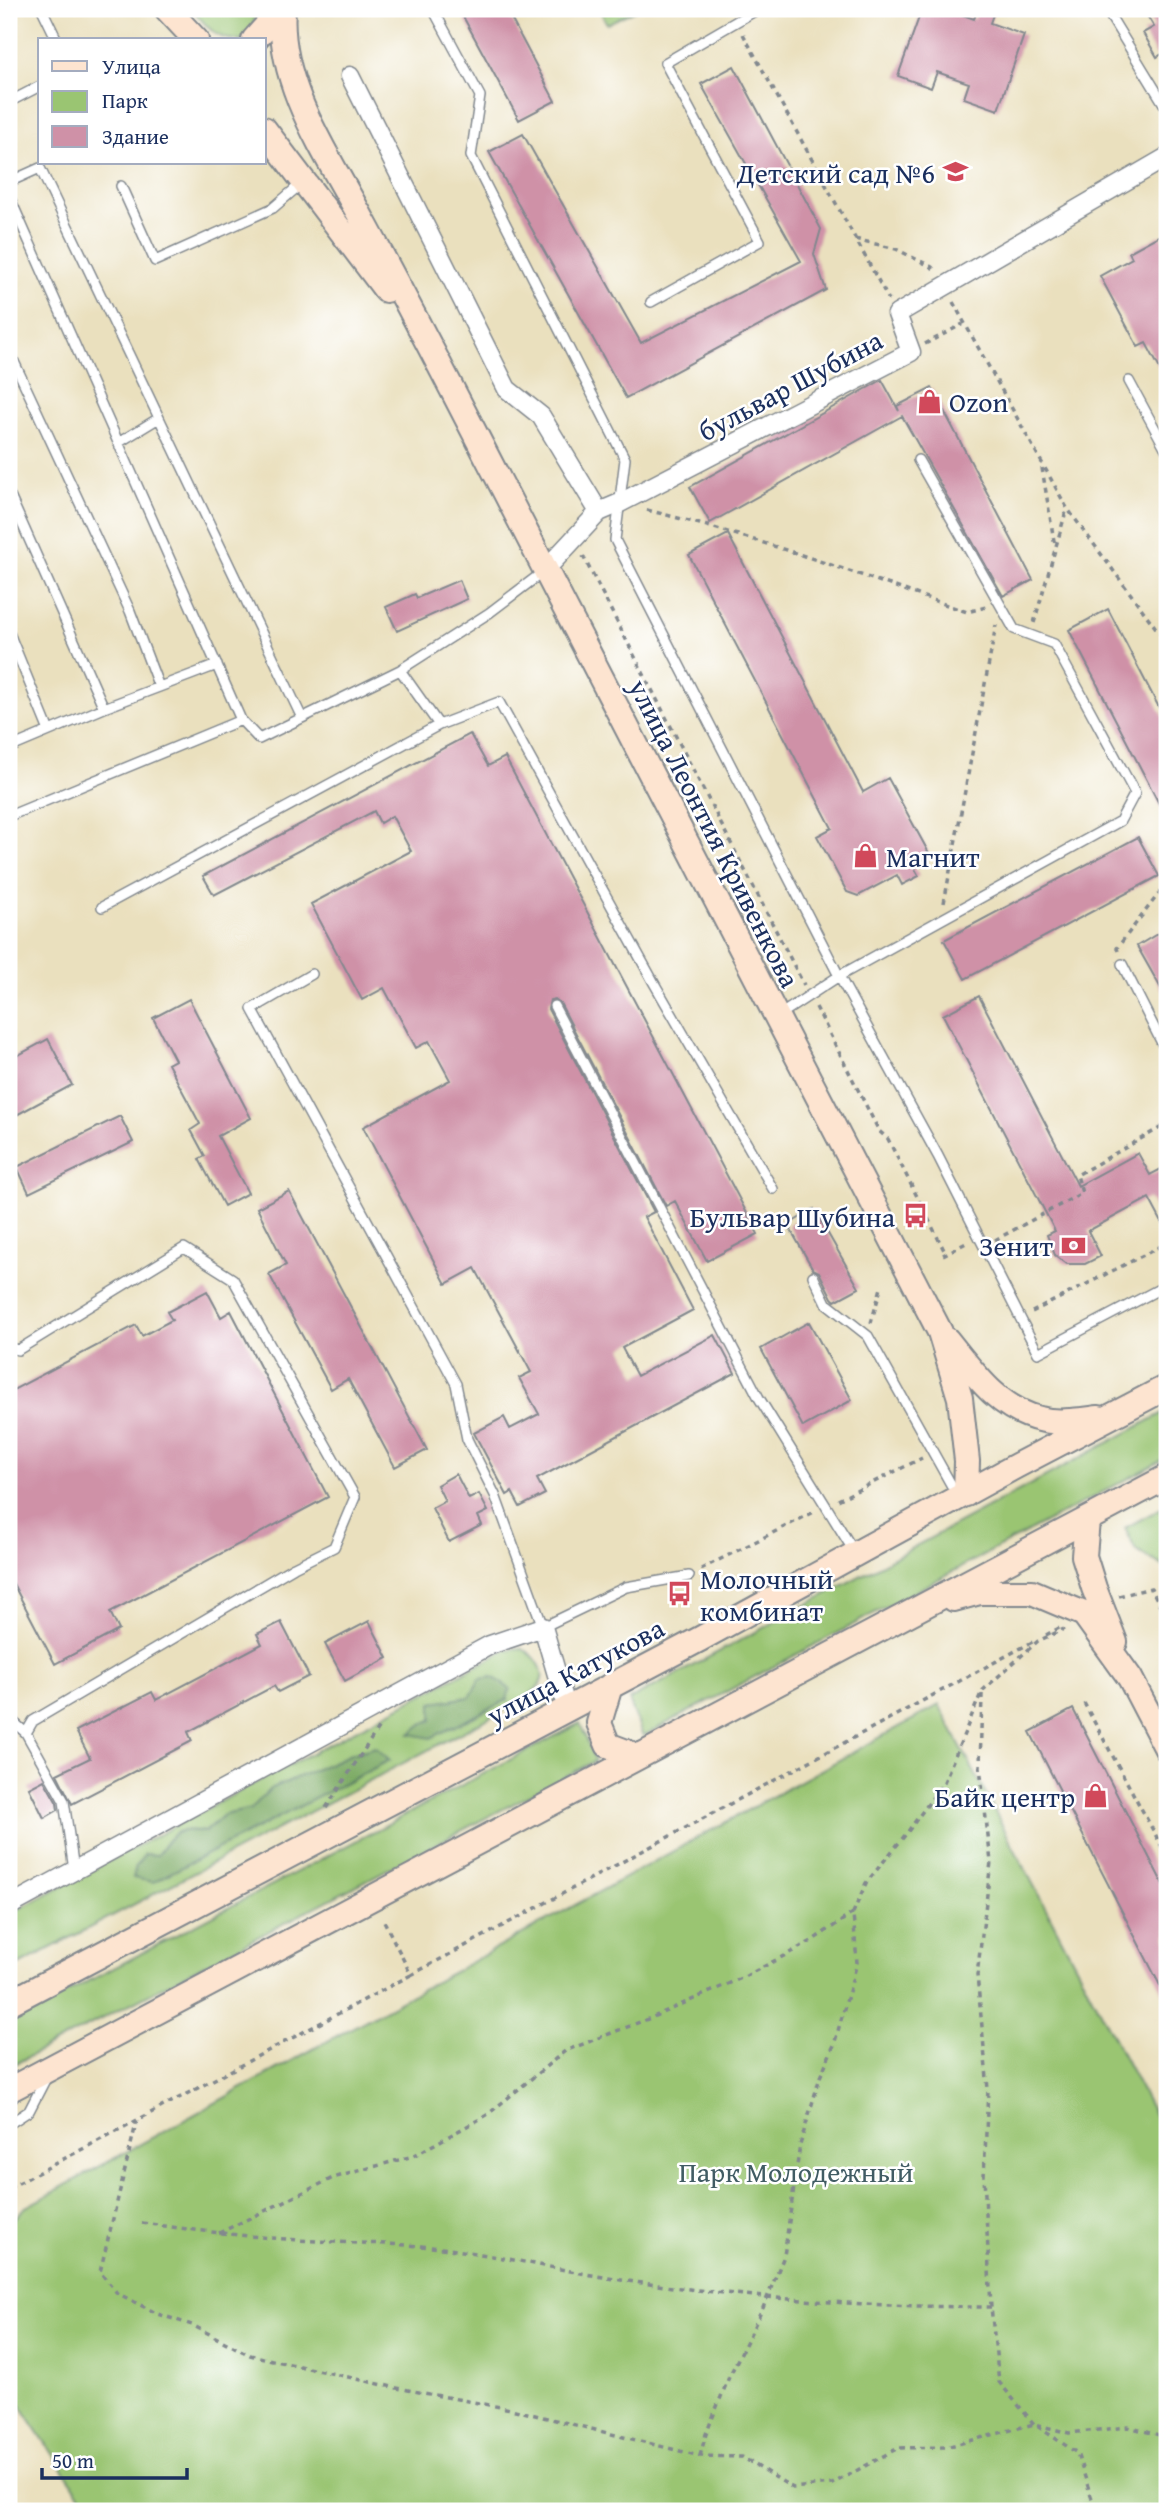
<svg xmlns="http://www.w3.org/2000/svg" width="1176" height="2520" viewBox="0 0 1176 2520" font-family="'Gentium Book Plus',serif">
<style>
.green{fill:#9ac572;stroke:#5a7a68;stroke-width:2;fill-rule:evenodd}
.forest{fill:#7baa64;stroke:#4b6c61;stroke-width:2}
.building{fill:#cf91a7}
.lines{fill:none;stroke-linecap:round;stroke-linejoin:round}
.lane-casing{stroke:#82888e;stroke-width:12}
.street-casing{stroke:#82888e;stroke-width:21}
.secondary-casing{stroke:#82888e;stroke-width:28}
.path{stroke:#82888e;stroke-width:3.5;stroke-dasharray:5 5;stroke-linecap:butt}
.lane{stroke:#fff;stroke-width:9}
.street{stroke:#fff;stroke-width:18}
.secondary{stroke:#fde4d0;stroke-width:24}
.labels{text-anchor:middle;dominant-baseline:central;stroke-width:5;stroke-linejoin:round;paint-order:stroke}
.poi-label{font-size:28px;fill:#1b2f5e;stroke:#fff;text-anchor:end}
.street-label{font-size:28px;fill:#1b2f5e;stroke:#fff}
.park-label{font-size:28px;fill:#415c64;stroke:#fff}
</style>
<rect width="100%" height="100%" fill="#fff"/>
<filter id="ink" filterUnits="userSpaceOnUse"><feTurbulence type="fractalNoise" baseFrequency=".0143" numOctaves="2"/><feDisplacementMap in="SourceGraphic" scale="14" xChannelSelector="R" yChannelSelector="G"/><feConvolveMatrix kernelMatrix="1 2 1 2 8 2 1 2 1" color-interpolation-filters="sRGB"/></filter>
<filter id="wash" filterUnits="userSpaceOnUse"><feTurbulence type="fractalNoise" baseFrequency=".00686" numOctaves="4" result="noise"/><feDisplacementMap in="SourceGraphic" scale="28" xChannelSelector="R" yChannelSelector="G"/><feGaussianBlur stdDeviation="1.57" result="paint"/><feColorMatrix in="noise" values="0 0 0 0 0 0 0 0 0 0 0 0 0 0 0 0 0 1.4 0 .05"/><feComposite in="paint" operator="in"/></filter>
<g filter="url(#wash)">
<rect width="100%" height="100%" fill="#eae0be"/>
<path class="green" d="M192,9H257L252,29L243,40C215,41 209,28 192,9Z
M599,9H637L607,24Z
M1167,1411V1458L643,1736L629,1700Z
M1167,1505V1568L1136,1551L1125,1528Z
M521,1648C535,1655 551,1673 537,1688C531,1695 522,1700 514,1705L9,1970V1914L508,1649ZM470,1697L507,1700L475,1715L422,1724L432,1720V1703ZM302,1777L153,1882L145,1855H157C173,1833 177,1827 205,1832L224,1815L251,1810L270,1789Z
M939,1705L1167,2139V2511H91L9,2388V2224L24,2208Z
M580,1723L595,1761L9,2067V2023Z"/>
<path class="forest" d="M493,1677L510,1689L507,1700L431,1738L410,1734L422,1724L432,1720V1703L470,1697L480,1679Z
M375,1747L390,1760L153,1882L133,1878L136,1866L145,1854L157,1855C174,1832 175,1827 205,1832L224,1815L251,1809L270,1789L351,1754Z"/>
<g id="blocks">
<path class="building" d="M459,9H506L555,101L519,120Z
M922,9H947L974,19L978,9H995L990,23L1024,35L998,110L964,98L969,83L937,72L931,88L898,76Z
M1143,9H1167V51L1157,57L1143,33L1154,27Z
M734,66L821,229L814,254L826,290L626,398L489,152L523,134L641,343L801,261L701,84Z
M1160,235L1167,248V382L1146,343L1138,347L1100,276L1132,258L1129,252Z
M882,380L899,411L897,406L932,388L1033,580L1003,596L902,416L710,523L690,487Z
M728,534L863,792L888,778L930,855L913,865L919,876L902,885L897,875L858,896L847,892L817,836L832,828L689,555Z
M459,580L467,599L397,631L386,607L415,594L417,598Z
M1108,609L1167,723V819L1069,630Z
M470,734L488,766L505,757L758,1234L707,1261L675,1201L666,1206L560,1003L555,999L550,1000L548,1009L654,1212L644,1217L693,1310L622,1348L637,1376L715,1335L735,1373L537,1479L545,1494L520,1507L512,1492L507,1495L474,1433L504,1417L510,1429L539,1414L519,1378L531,1372L475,1268L446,1284L363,1127L450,1080L429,1041L416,1048L384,988L362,1000L311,904L411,851L392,816L380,823L374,811L214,895L203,876Z
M1138,837L1159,876L965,979L944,940Z
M1167,928V999L1137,946Z
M979,996L1078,1186L1138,1153L1150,1175L1167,1166V1232L1149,1198L1088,1231L1101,1256L1085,1264H1067L1055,1255L1047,1235L1055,1231L943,1015Z
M189,999L251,1118L218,1136L248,1193L224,1206L199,1159L205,1156L191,1130L200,1124L168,1064L175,1060L153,1018Z
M48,1039L72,1085L9,1119V1060Z
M120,1116L133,1142L29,1193L17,1167Z
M289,1191L427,1450L395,1467L348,1379L331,1389L269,1274L286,1265L257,1208Z
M814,1209L859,1288L835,1301L832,1298L819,1272L813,1269L788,1225Z
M207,1291L221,1317L231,1311L328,1497L110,1612L119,1630L55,1664L9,1576V1392L136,1325L142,1336L172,1320L167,1312Z
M809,1322L852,1400L803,1427L761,1349Z
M456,1474L469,1499L479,1494L488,1511L478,1516L482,1525L449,1542L432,1508L445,1501L437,1485Z
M369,1621L388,1658L345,1681L325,1644Z
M281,1622L309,1676L278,1692L274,1686L188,1732L192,1741L72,1804L57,1774L90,1758L76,1731L152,1692L156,1700L262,1644L257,1634Z
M1073,1709L1167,1892V1999L1030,1732Z
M44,1780L57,1803L58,1810L44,1818L29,1788Z"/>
</g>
</g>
<g filter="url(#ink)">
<use href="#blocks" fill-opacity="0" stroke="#82888e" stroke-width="2"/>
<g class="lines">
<defs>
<path id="lane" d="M42,9L57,40
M433,9L480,96L471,156L625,459L615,540L839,976L938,1156L1038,1353L1167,1285
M1106,9L1167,109
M9,102L40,86
M9,182L40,168L302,718
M121,186L155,261L273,208L302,183
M9,196L241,720
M651,302L760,241L665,63L758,9
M9,351L130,611L159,687
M1129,381L1167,451
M118,443L159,418
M9,494L104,708L217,665
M9,633L49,731
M400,670L439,725L499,702L654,983L773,1189
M9,748L104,708
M9,816L241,720L259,739L400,670L489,613L543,572
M102,907L439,725
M1122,964L1167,1053
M312,974L252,1009L456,1384L467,1439L495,1495L543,1627L626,1587L689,1576
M554,1006L759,1398L855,1553
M778,1016L839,976L1120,821L1135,793L1054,644L1014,629L918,460
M813,1276L826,1303L868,1336L958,1497
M9,1348L18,1350L184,1248L233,1279L355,1497L334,1547L294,1567L33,1721L26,1733
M9,1718L26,1733L64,1801L74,1870
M9,2124L29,2111L46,2078"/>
<path id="street" d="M350,76L507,389L541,416L599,512
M545,570L599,512L620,503L911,352L897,314L1167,157
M9,1906L490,1645L543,1627L567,1709"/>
<path id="secondary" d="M167,9L196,40
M283,9C277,85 329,157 363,221C394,278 424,335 454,393C616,706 777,1019 940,1332L960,1398L967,1461L966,1494
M254,40L270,22L277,9
M264,129L386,290
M947,1340C973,1372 998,1409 1040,1419C1057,1424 1081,1420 1099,1418
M1087,1520L1084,1556L1094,1588L1115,1642
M954,1599L980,1592H1032L1084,1614L1130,1678L1167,1749
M610,1686L599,1723L608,1745L637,1756
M9,2003L700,1639L1016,1466L1167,1387
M9,2090L1167,1477"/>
</defs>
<use href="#lane" class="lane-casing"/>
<use href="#street" class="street-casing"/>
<use href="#secondary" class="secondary-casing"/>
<path class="path" d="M743,34L889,300
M855,239L896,249L932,267L935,271
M953,302L1067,508L1167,643
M925,344L963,324
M1042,468L1055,547
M647,510C756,537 861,575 967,612L986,607
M583,556L804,985
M1034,623L1067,508
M944,903L996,625
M1118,951L1117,948L1167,883
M816,1007L879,1131L888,1139L946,1254
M995,1240L1082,1193L1077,1175L1167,1124
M943,1255L966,1243
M1032,1312L1167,1243
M871,1323L881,1288
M838,1500L922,1458
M701,1569L816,1511
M1119,1596L1151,1588L1167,1619
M1046,1635L1061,1627
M982,1694L980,1767L991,1862L977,1975L988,2089L984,2176L991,2307L999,2382L1034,2424L1077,2453L1096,2511
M1084,1703L1167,1856
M326,1808L379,1727
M411,1975L1036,1640
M137,2120L100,2272L117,2293L158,2314L192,2325L250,2355L397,2388L511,2409L700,2456L742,2457L793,2488L832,2484L898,2448L946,2447L1034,2424L1069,2433L1128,2427L1167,2437
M9,2188L411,1975L382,1917
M142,2223C200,2231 258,2238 316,2241C361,2244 405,2243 449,2249C506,2257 564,2271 621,2280C744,2298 867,2307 991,2307
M219,2233L333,2178L413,2156L487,2115L565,2051L653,2017L746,1976L810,1942L853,1913
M700,2456L706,2434L729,2377L763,2308L784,2256L800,2145L820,2077L834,2045L857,1963L853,1913L866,1883L906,1834L944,1782L982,1691L1038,1641L1064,1629"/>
<use href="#lane" class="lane"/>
<use href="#street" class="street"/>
<use href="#secondary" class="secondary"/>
</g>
</g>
<defs>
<symbol id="school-bare" viewBox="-9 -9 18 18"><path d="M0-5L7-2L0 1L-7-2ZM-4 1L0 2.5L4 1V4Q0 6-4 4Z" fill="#d1495b" stroke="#fff" stroke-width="2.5" paint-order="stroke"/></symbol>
<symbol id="shop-bare" viewBox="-9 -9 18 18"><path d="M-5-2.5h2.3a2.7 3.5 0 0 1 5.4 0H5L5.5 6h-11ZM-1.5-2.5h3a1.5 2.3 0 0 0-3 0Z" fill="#d1495b" stroke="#fff" stroke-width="2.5" paint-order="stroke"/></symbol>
<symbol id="bus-bare" viewBox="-9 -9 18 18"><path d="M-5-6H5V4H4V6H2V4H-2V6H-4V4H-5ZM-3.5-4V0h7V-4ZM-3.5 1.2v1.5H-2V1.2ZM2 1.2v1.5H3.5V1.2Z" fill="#d1495b" stroke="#fff" stroke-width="2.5" paint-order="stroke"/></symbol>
<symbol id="bank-bare" viewBox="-9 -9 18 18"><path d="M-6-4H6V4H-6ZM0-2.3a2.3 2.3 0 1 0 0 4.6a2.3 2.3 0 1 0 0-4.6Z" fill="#d1495b" stroke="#fff" stroke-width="2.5" paint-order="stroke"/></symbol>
</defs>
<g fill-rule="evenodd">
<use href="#school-bare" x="938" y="154" width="35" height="35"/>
<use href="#shop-bare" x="912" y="384" width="35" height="35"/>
<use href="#shop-bare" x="848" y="838" width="35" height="35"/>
<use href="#bus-bare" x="898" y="1198" width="35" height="35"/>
<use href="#bank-bare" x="1056" y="1228" width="35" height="35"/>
<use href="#bus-bare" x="662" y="1576" width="35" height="35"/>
<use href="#shop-bare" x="1078" y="1778" width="35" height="35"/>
</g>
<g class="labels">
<g class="poi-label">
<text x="935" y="172">Детский сад №6</text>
<text x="949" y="401" text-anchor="start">Ozon</text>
<text x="886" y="856" text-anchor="start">Магнит</text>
<text x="895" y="1216">Бульвар Шубина</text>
<text x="1053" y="1245">Зенит</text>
<text x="700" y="1578" text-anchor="start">Молочный<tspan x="700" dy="32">комбинат</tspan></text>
<text x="1075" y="1796">Байк центр</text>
</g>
<g class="street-label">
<text transform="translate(790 385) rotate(-28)">бульвар Шубина</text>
<text transform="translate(715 833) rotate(63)">улица Леонтия Кривенкова</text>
<text transform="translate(575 1671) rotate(-28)">улица Катукова</text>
</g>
<g class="park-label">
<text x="796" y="2171">Парк Молодежный</text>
</g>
</g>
<rect width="1176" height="2520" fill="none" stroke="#fff" stroke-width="35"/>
<rect x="38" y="38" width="228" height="126" fill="#ffffff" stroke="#a4acbf" stroke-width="2"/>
<rect x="52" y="61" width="35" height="10" fill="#fde4d0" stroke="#a4acbf" stroke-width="2"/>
<text x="102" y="74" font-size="21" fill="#1b2f5e">Улица</text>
<rect x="52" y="91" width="35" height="21" fill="#9ac572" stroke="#a4acbf" stroke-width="2"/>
<text x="102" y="108" font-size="21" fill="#1b2f5e">Парк</text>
<rect x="52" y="126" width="35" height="21" fill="#cf91a7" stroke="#a4acbf" stroke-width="2"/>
<text x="102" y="144" font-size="21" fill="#1b2f5e">Здание</text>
<path d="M42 2468v10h145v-10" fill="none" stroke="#1b2f5e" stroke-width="3.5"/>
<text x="52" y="2468" font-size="21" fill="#1b2f5e" stroke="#ffffff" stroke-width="5" paint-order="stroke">50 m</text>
</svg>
